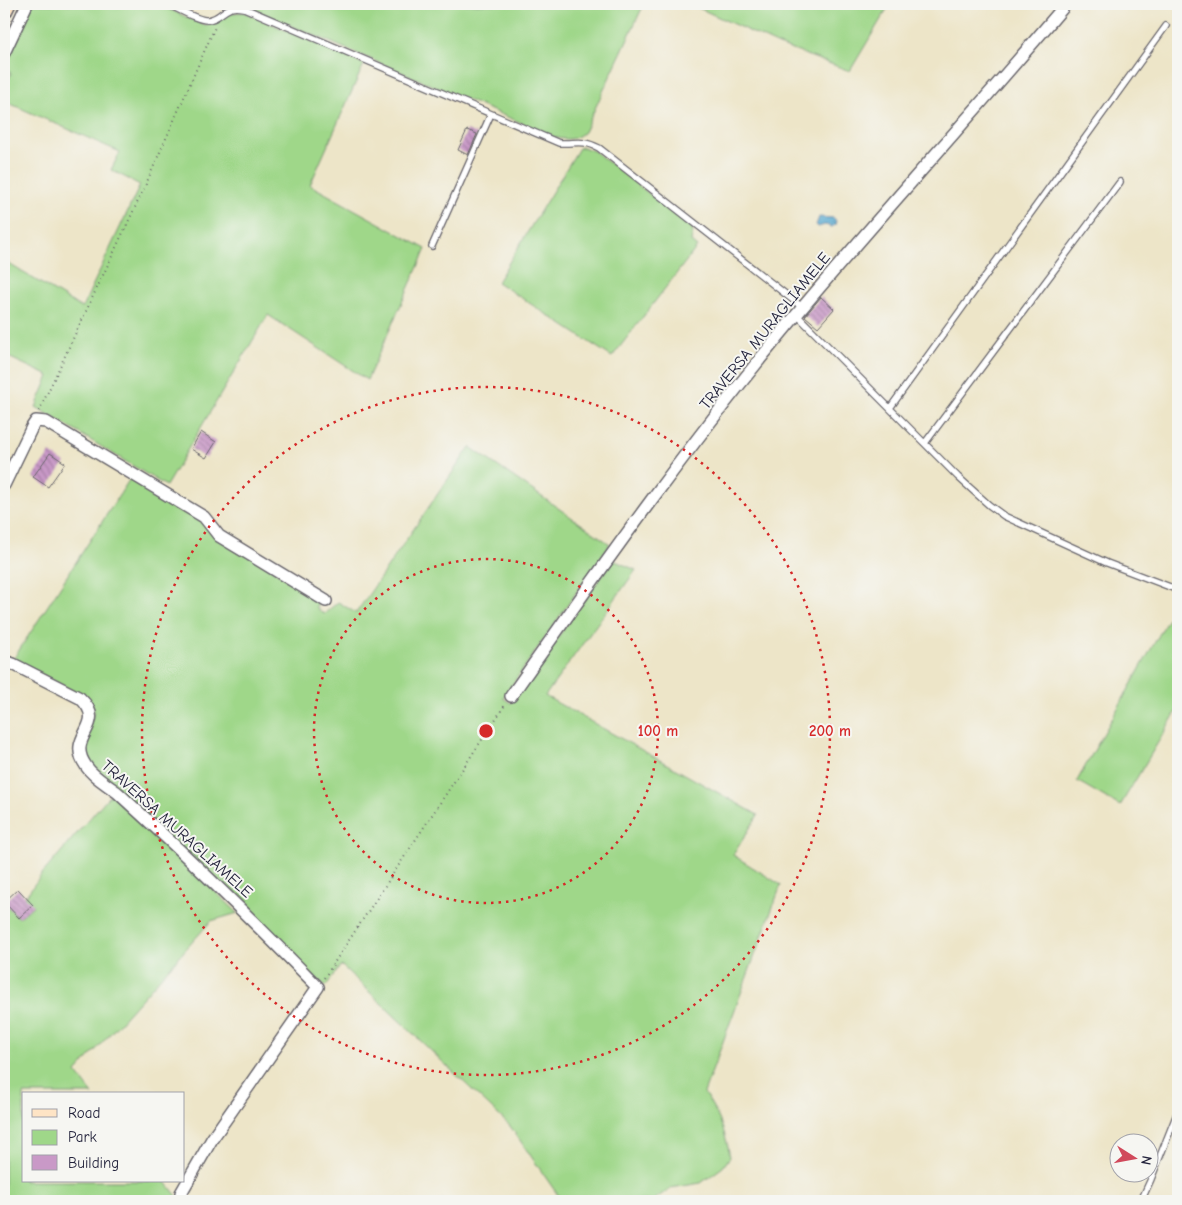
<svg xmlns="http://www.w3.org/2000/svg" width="1182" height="1205" viewBox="0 0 1182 1205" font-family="'Comic Neue',sans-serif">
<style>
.green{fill:#9fd789;stroke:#607c62}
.water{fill:url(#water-ripples);stroke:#3a6484}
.building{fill:url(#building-back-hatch)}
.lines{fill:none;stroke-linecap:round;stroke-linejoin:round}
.service-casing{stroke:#69666c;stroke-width:8}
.minor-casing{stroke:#69666c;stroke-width:14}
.secondary-casing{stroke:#69666c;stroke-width:19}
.path{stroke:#69666c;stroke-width:2;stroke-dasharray:1 4;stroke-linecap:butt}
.service{stroke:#fff;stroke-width:5.5}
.minor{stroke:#fff;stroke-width:11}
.secondary{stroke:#fee4c5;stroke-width:16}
.ring{fill:none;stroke:#d62828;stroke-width:2.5;stroke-dasharray:2.5 5}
.labels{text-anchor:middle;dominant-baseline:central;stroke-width:4;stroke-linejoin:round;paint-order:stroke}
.street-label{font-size:16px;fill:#22223b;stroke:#f6f6f2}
.centre{fill:#d62828;stroke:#f6f6f2;stroke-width:2.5}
.ring-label{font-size:15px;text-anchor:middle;font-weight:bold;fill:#d62828;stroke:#f6f6f2;stroke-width:4;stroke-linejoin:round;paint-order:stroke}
</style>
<defs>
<pattern id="water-ripples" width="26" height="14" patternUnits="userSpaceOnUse" patternTransform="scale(1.25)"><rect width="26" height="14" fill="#51a5cd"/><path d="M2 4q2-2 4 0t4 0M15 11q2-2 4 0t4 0" fill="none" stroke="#4386a8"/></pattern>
<pattern id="building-back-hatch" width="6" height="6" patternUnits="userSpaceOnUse" patternTransform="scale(1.25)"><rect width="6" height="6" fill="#c999c7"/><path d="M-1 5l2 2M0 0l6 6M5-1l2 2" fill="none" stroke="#a37ca3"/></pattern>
</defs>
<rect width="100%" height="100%" fill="#f6f6f2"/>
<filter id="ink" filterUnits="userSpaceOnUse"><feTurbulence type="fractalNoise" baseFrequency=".02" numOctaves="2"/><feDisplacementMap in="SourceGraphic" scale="10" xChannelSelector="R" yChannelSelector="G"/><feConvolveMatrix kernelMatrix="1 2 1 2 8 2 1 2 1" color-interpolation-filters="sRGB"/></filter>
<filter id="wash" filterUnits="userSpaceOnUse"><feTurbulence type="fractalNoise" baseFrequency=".0096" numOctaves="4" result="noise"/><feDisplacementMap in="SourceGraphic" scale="20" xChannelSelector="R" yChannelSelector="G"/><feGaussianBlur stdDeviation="1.12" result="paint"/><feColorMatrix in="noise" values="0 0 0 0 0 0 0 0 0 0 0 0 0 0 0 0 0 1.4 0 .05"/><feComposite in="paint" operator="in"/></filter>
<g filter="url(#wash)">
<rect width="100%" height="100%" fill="#ede5c8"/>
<path class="green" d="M32,4H158L206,26C220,21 229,11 244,12L364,64L310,185L426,249L367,380L268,315L166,486L36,407L49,376L4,355V261L82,308L140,185L111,170L120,152L4,101V83L7,82L11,74L4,64Z
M240,4H644L584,132C575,140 568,140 557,138Z
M690,4H890L850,71L779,45Z
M583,147L594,151L691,226L693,231L691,242L697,247L612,357L497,282L579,148Z
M470,447L610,544L503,698L511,703L613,560L636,570L545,696L758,815L733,855L781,885L704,1093C719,1115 725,1130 730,1157L723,1167L701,1183L671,1188L652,1201H562L510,1126L341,965L326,986L317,980L91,766L82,753L94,711L92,703L86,698L16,661L14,658L131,477L201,520L317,600V608L324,614L338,602L356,613Z
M1178,601V709L1120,806L1077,781Z
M112,794L238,913L211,921L76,1072L93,1094H24V1181H165L181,1201H4V903L19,918L33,906L25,897L42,874L108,797Z"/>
<path class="water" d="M819,217L834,218L836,221L835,225L832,227L825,225L818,227L816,225Z"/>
<g id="blocks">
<path class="building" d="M467,130L477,134L468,155L458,150Z
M821,297L834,309L818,327L805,316Z
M201,432L216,442L206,458L191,449Z
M50,453L65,463L48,487L33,477Z
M18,889L33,905L19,918L4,902Z"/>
</g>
</g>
<g filter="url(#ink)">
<use href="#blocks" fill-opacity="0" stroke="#69666c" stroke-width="1"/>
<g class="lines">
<defs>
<path id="service" d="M167,4C177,8 198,21 208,20C224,18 222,4 244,8L559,143C577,144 581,139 599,148L802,307
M432,246L491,114
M797,315L958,477L989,505L1004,516L1107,563L1178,590
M890,408L1166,26
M925,443L1120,182
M1141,1201L1151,1179L1178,1111"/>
<path id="minor" d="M4,53L27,4
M4,485L32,427L36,421L46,422L204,517L219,536L326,601
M4,661L13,664L80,698C110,726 64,735 86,766C93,777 108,785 118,793C131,805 144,817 157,829C212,880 265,933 318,987L212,1139L181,1193
M511,696C604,564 698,431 803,307C889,205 980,106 1066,4"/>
<path id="secondary" d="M4,10L7,4"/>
</defs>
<use href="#service" class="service-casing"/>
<use href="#minor" class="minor-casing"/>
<use href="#secondary" class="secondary-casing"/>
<path class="path" d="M39,411L146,184L215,27
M324,978L505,705"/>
<use href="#service" class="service"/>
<use href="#minor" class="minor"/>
<use href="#secondary" class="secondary"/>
</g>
</g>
<g class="ring">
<circle cx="486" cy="731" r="172"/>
<circle cx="486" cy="731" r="344"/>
</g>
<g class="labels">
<g class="street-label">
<text transform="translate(765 331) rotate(-51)">TRAVERSA MURAGLIAMELE</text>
<text transform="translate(177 829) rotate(42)">TRAVERSA MURAGLIAMELE</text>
</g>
</g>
<circle cx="486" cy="731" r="8" class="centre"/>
<g class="ring-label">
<text x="658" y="736">100 m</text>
<text x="830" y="736">200 m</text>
</g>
<rect width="1182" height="1205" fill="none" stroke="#f6f6f2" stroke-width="20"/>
<rect x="22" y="1092" width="162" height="90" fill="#f6f6f2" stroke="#a1a1a9"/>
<rect x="32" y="1109" width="25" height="8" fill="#fee4c5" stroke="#a1a1a9"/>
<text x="68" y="1118" font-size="15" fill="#22223b">Road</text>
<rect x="32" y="1130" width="25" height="15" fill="#9fd789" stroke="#a1a1a9"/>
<text x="68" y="1142" font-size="15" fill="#22223b">Park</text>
<rect x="32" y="1155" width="25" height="15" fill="#c999c7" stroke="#a1a1a9"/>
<text x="68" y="1168" font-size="15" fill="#22223b">Building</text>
<g transform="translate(1134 1158) rotate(101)"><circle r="24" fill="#f6f6f2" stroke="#a1a1a9"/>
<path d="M0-4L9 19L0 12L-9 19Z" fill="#d1495b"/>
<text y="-8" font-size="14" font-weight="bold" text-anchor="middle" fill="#22223b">N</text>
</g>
</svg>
